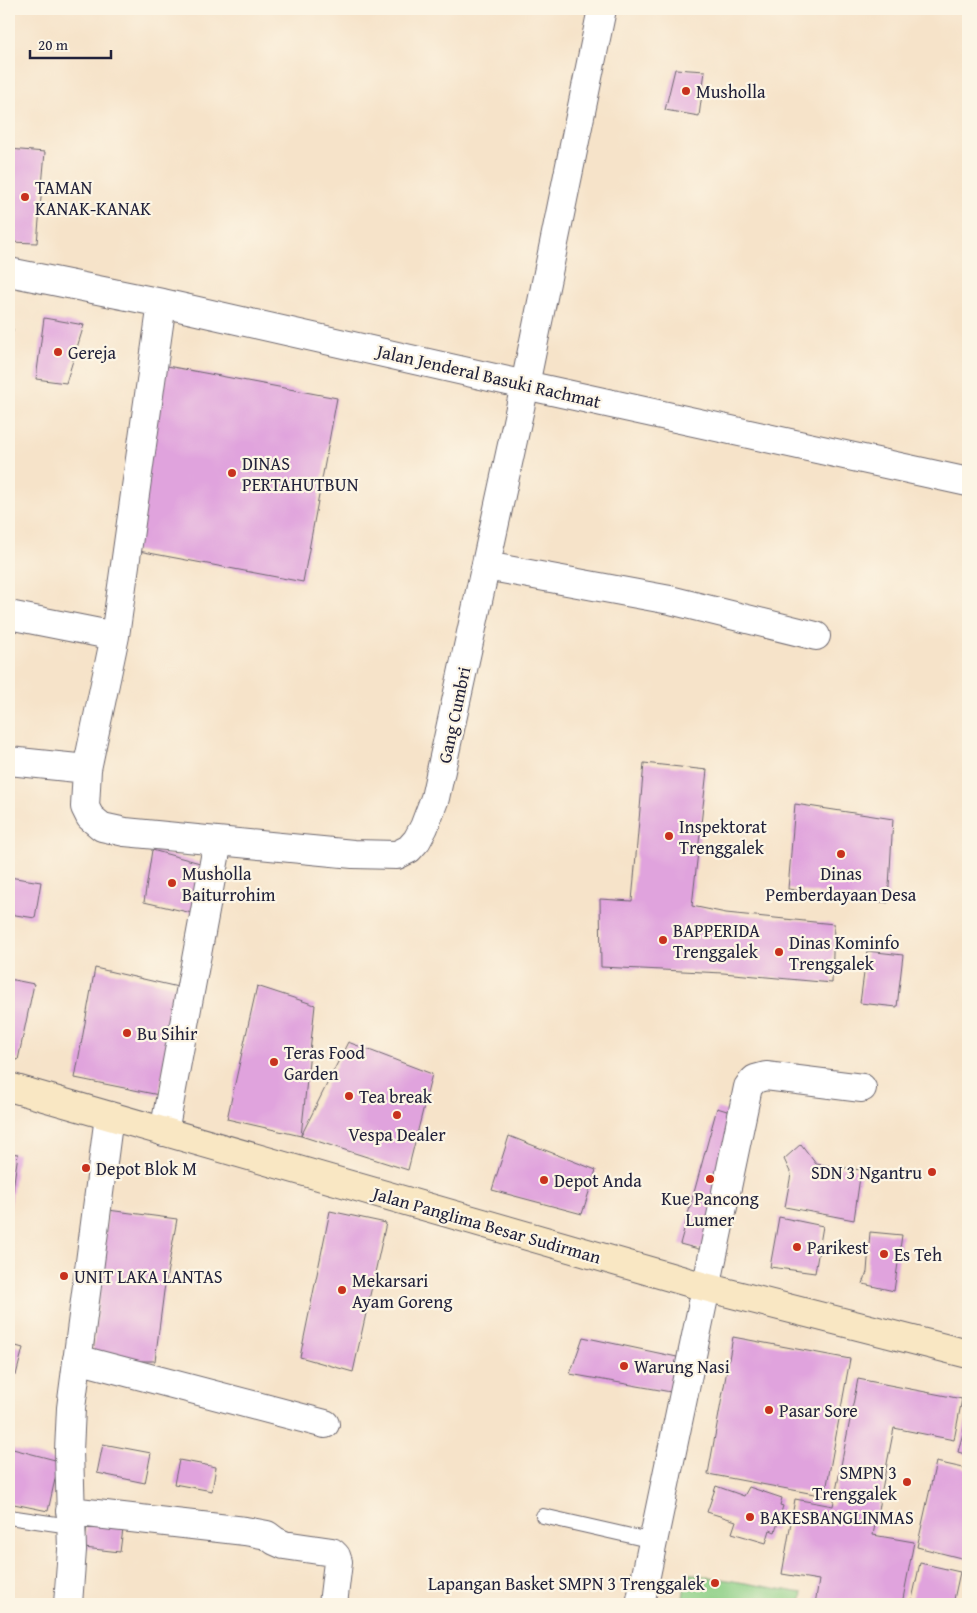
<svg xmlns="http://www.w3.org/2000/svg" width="977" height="1613" viewBox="0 0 977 1613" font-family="'Gentium Book Plus',serif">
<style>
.green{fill:#8ed087;stroke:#587961}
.building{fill:#e0a3dd}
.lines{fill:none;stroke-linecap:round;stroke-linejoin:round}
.service-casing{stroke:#6c666d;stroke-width:16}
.minor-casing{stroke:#6c666d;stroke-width:30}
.tertiary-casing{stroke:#6c666d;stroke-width:30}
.secondary-casing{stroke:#6c666d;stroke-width:30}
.service{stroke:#fff;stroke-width:14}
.minor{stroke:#fff;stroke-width:28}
.tertiary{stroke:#fff;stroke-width:28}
.secondary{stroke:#f9e7c3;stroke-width:28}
.poi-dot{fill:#c8321e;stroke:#fcf5e5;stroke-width:2}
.labels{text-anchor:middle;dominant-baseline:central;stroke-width:4.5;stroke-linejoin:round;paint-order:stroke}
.poi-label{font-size:18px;fill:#22223b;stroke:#fcf5e5;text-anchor:start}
.street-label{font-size:18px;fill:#22223b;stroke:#fcf5e5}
</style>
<rect width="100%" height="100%" fill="#fcf5e5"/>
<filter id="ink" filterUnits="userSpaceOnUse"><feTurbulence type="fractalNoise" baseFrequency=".02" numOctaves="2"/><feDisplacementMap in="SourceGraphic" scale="10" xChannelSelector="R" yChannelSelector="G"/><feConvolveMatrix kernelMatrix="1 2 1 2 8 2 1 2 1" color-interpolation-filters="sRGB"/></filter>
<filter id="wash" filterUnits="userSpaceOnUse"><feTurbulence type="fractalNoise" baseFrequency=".0096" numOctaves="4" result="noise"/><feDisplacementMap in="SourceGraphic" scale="20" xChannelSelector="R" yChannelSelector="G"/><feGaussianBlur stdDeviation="1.12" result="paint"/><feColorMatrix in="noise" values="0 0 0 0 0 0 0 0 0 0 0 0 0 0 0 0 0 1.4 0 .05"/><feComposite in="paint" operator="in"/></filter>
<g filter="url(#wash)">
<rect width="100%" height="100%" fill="#f6e3c9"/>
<path class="green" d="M687,1573L803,1593L801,1604H682Z"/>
<g id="blocks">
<path class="building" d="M675,69L705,71L699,116L665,110Z
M9,149L45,152L37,243L9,242Z
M44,318L84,325L66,383L36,379Z
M9,329H13L10,352H9Z
M162,365L337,398L303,582L128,549Z
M644,763L707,770L692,906L726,913L834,924L832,983L723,973L601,967L600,899L632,901Z
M795,804L893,819L888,903L788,889Z
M152,850L200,863L192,913L144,902Z
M9,877L41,882L35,918L9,914Z
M867,951L903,955L897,1007L860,1003Z
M95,968L178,987L159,1095L75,1078Z
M9,979L34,984L18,1060L9,1058Z
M257,986L315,1005L301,1136L227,1119Z
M348,1042L432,1074L408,1170L301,1136Z
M717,1108L737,1114L706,1251L680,1244Z
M509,1136L596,1170L582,1214L492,1190Z
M801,1144L816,1164L861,1170L854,1220L785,1207L791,1174L784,1159Z
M9,1153L18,1154L10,1210H9Z
M108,1210L177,1219L164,1291L155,1361H92Z
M330,1211L386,1223L353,1372L300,1357Z
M779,1217L823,1226L815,1273L770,1267Z
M870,1232L902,1235L894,1291L863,1284L867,1272Z
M583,1337L677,1357L671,1392L570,1374Z
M733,1337L850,1359L825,1496L708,1474Z
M9,1344L23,1348L16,1375L9,1374Z
M858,1379L962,1399L954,1440L894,1428L873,1535L914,1542L902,1604H815L819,1580L782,1574L795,1499L833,1506Z
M966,1421H968V1455L958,1452Z
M103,1444L151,1453L145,1483L97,1473Z
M9,1448L59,1461L48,1511L9,1503Z
M179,1460L216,1467L212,1491L174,1484Z
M936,1462L968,1469V1545L965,1559L917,1547Z
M716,1486L744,1496L749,1487L782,1498L780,1505L783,1506L775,1532L770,1530L766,1543L732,1533L736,1521L707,1512Z
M88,1517L124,1521L120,1552L84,1548Z
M920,1563L960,1572L953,1604H911Z"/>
</g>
</g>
<g filter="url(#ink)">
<use href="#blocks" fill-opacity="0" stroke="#6c666d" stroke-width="1"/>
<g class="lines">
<defs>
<path id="service" d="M543,1516L653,1541
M9,1517L70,1526"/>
<path id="minor" d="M162,303L115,636L87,769L85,807L90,817L102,827L125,832L353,854L397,855L409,849L417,840L424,827L435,798L525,385L602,9
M486,566L670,600L816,636
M9,615L115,636
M9,761L87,769
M164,1132L218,841
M77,1359L325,1424
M70,1511L245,1531L267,1535L275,1541L284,1545L332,1552L336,1556L338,1562L333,1604
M68,1604L72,1550L69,1451L71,1408L109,1116
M640,1604L748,1087L755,1079L766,1076L862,1088"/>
<path id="tertiary" d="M9,272L162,303L525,385L968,482"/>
<path id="secondary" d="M9,1087L705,1287L968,1354"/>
</defs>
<use href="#service" class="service-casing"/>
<use href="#minor" class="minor-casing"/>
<use href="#tertiary" class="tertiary-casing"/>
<use href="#secondary" class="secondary-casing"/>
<use href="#service" class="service"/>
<use href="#minor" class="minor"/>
<use href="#tertiary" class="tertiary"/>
<use href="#secondary" class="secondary"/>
</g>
</g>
<g class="poi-dot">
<circle cx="686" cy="91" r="5"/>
<circle cx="25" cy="197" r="5"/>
<circle cx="58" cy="352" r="5"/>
<circle cx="232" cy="473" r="5"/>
<circle cx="669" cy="836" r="5"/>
<circle cx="841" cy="854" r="5"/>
<circle cx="172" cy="883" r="5"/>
<circle cx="663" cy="940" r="5"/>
<circle cx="779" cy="952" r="5"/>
<circle cx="127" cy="1033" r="5"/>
<circle cx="274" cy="1062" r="5"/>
<circle cx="349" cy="1096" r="5"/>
<circle cx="397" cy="1115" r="5"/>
<circle cx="86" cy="1168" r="5"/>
<circle cx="932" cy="1172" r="5"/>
<circle cx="710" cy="1179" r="5"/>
<circle cx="544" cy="1180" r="5"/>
<circle cx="797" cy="1247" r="5"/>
<circle cx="884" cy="1254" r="5"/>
<circle cx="64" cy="1276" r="5"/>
<circle cx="342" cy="1290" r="5"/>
<circle cx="624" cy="1366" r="5"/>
<circle cx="769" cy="1410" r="5"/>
<circle cx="907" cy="1482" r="5"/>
<circle cx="750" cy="1517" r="5"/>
<circle cx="715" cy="1583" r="5"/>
</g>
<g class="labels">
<g class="poi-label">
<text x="696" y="91">Musholla</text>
<text x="35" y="187">TAMAN<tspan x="35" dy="21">KANAK-KANAK</tspan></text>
<text x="68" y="352">Gereja</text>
<text x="242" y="463">DINAS<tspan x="242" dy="21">PERTAHUTBUN</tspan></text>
<text x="679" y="826">Inspektorat<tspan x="679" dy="21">Trenggalek</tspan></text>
<text x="182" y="873">Musholla<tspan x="182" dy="21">Baiturrohim</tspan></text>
<text x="841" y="873" text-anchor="middle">Dinas<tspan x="841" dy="21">Pemberdayaan Desa</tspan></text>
<text x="673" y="930">BAPPERIDA<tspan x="673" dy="21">Trenggalek</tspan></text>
<text x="789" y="942">Dinas Kominfo<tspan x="789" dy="21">Trenggalek</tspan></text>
<text x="137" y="1033">Bu Sihir</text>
<text x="284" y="1052">Teras Food<tspan x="284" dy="21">Garden</tspan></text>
<text x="359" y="1096">Tea break</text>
<text x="397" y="1134" text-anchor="middle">Vespa Dealer</text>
<text x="96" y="1168">Depot Blok M</text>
<text x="922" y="1172" text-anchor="end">SDN 3 Ngantru</text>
<text x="554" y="1180">Depot Anda</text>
<text x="710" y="1198" text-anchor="middle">Kue Pancong<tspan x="710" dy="21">Lumer</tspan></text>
<text x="807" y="1247">Parikest</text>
<text x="894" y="1254">Es Teh</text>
<text x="74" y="1276">UNIT LAKA LANTAS</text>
<text x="352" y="1280">Mekarsari<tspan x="352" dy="21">Ayam Goreng</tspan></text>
<text x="634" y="1366">Warung Nasi</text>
<text x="779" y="1410">Pasar Sore</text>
<text x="897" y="1472" text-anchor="end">SMPN 3<tspan x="897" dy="21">Trenggalek</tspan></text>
<text x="760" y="1517">BAKESBANGLINMAS</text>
<text x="705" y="1583" text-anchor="end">Lapangan Basket SMPN 3 Trenggalek</text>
</g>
<g class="street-label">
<text transform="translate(489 376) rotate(13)">Jalan Jenderal Basuki Rachmat</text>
<text transform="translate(454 715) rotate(-78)">Gang Cumbri</text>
<text transform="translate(487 1225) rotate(16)">Jalan Panglima Besar Sudirman</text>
</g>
</g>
<rect width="977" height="1613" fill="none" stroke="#fcf5e5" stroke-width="30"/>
<path d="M30 50v8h81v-8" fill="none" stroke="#22223b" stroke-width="2.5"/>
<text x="38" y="50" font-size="15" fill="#22223b" stroke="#fcf5e5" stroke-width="4" paint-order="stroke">20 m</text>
</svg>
